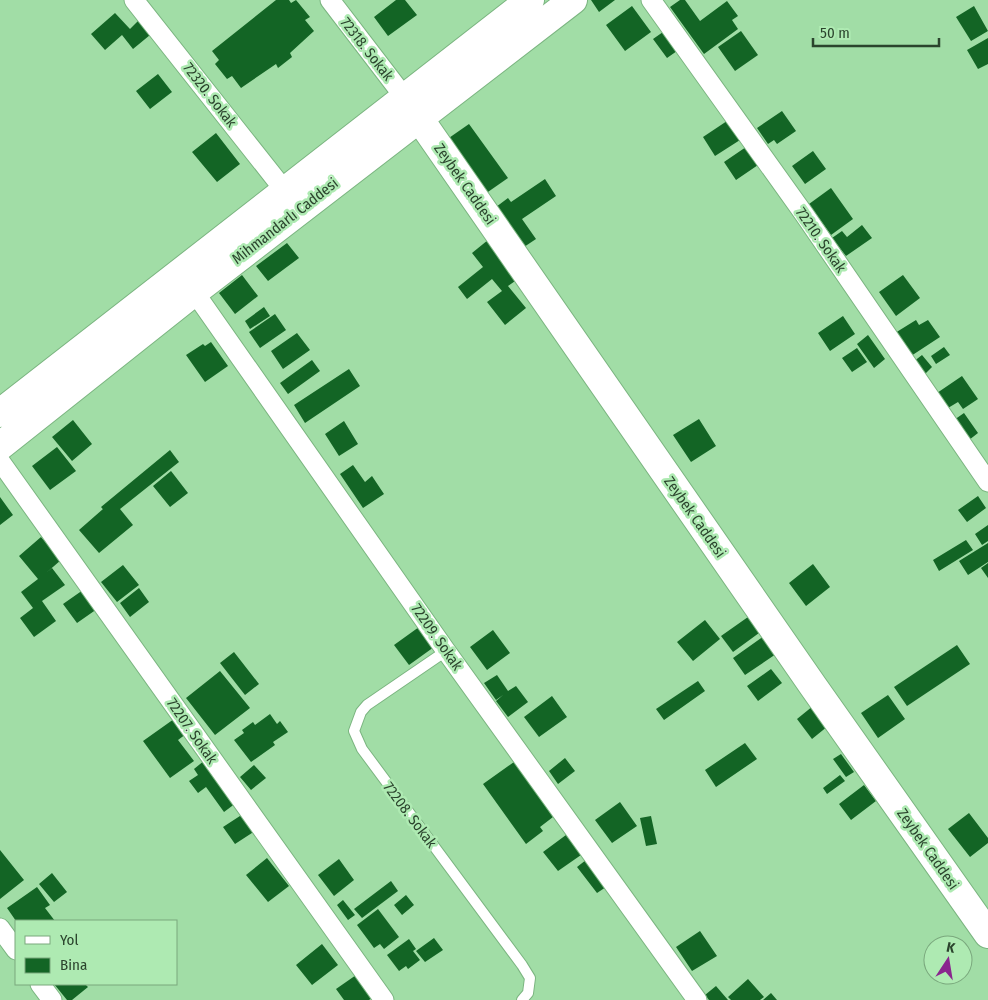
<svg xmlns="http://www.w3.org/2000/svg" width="988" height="1000" viewBox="0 0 988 1000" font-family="'Fira Sans Condensed',sans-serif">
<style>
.building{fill:#136525}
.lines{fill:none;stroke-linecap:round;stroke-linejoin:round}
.lane-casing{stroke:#7bb580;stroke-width:12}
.street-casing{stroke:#7bb580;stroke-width:21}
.secondary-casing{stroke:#7bb580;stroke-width:30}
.lane{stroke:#fff;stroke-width:10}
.street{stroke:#fff;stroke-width:19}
.secondary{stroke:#fff;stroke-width:28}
.labels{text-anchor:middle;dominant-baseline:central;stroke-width:5;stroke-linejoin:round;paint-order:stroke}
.street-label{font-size:15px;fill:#2b442d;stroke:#aeeab2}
</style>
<rect width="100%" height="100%" fill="#a1dda6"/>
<path class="building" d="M276,0H289L291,3L296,0L310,17L305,20L314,31L290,53L292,57L278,68L276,64L241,88L232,76L227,79L215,64L219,60L212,51Z
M396,0H405L417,15L388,36L374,17Z
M591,0H615L599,12Z
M680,0H685L700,21L727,1L738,16L732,20L738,29L704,54L670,7Z
M632,6L651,32L625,51L606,25Z
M974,6L988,31L971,41L956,17Z
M115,13L130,29L138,21L150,35L133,49L122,35L105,50L91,34Z
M741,31L758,55L735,71L718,47Z
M663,32L677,51L667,58L653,39Z
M988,38V64L978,69L967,50Z
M158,74L172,92L150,109L136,91Z
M782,111L796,131L777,144L774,140L768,144L757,128Z
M727,121L740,140L715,156L703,137Z
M469,124L508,178L485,194L446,140Z
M216,133L240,164L217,182L192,152Z
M746,147L758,165L736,180L724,162Z
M813,151L826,169L805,184L792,166Z
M545,179L556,196L522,219L536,239L524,247L496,207L508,198L511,202Z
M831,188L853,219L831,235L809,204Z
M862,225L872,238L846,256L832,238L842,231L847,237Z
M488,240L518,279L508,286L526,308L505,325L487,302L502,291L492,279L467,299L458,287L483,267L472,253Z
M287,243L299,258L268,281L256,266Z
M242,275L258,296L235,314L219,293Z
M903,275L920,298L896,316L879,292Z
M264,307L270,316L250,329L245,321Z
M275,314L286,330L260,348L249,332Z
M843,316L855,334L830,351L818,333Z
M916,320L919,325L928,320L940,337L911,356L895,333Z
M297,333L310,350L283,369L271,351Z
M868,335L885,359L874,368L857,344Z
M211,342L228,366L205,382L186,355L203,344L205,346Z
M944,347L950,355L936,364L931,356Z
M857,348L867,362L852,372L842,358Z
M922,355L932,367L924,375L913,362Z
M312,360L320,371L288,394L280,383Z
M349,369L360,386L305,423L294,405Z
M962,376L978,399L963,409L958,402L948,408L937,393Z
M964,413L978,433L969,440L954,420Z
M699,419L716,446L691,462L673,435Z
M73,420L92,444L72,461L52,437Z
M344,421L358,444L339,456L325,434Z
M57,447L76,471L50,490L32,466Z
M170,450L179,462L120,509L133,525L99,553L79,530L103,509L108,515L101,507Z
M353,465L365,482L372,476L384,494L363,508L340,474Z
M171,471L188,493L170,507L153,486Z
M978,496L986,508L967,522L958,510Z
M0,497L13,515L0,525Z
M988,525V541L982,545L975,534Z
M41,537L61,560L46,573L52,568L65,585L42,601L56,621L34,637L20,618L33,608L21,592L38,579L19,556Z
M966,540L973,550L939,571L933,560Z
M988,543V562L968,575L959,561Z
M988,563V578L981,568Z
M813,564L830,587L806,606L789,583Z
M123,565L139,585L117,602L101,582Z
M139,588L149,602L130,617L120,603Z
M83,590L97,609L77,623L63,604Z
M748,617L759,633L733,652L721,636Z
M705,620L720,639L693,661L677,642Z
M419,627L434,647L409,665L394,645Z
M493,630L510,653L487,670L470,647Z
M764,636L776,654L745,675L733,658Z
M957,645L970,664L907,706L894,687Z
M234,652L259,684L245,695L220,663Z
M771,669L782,683L758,701L747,686Z
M220,671L250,708L215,735L186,698Z
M497,675L508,691L516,686L528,702L508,717L496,701L503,695L496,700L484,683Z
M698,681L705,691L664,720L656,709Z
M888,695L905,719L878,738L861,713Z
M552,696L567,717L539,737L524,717Z
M813,706L828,726L812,739L797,719Z
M270,714L277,724L280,721L288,732L273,742L275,745L251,762L234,740L244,733L242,730L253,722L255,725Z
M174,719L186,734L178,740L194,761L170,778L143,741Z
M745,743L757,759L716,787L705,770Z
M841,754L854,772L846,777L833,759Z
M565,758L575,771L558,784L549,771Z
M205,760L236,803L224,812L206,787L198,793L189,781L198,775L194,769Z
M514,762L553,817L540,827L543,831L526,844L483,784Z
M254,765L266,778L251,790L240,777Z
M840,775L845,781L827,794L823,788Z
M864,785L876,801L851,820L839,804Z
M620,802L637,826L612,843L595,820Z
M969,813L988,838V843L970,857L948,829Z
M243,814L255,831L235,844L223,827Z
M651,816L657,844L646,846L640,818Z
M566,835L581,855L558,871L543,852Z
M0,850L24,880L0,899Z
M267,858L289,886L268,902L246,875Z
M339,859L354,880L334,896L318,875Z
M586,860L606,887L597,893L577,867Z
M52,873L67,892L54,902L39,884Z
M391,881L398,891L362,918L354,909Z
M37,887L50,905L45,908L55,921H16L7,908Z
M406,895L414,905L402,915L394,905Z
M343,900L355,915L348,920L337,905Z
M378,909L399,937L384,949L380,944L374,948L357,925Z
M700,931L717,956L692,971L676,947Z
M434,938L443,950L425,962L416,951Z
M409,939L416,949L413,951L420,960L408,969L406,966L399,971L387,955Z
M322,944L338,965L312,985L296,965Z
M359,973L375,996L369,1000H344L336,989Z
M748,979L764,997L760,1000H731L728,997Z
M54,984H85L88,987L72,1000H67Z
M716,986L728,1000H709L705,995Z
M771,993L777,1000H763Z"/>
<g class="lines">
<defs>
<path id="lane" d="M446,651L367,705L361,712L354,731L362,749L522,965L530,978L528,993L522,1000"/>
<path id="street" d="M134,0L285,191
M330,0L405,98
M651,0L804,214L988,482
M188,283L446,651L697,1000
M0,461L384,1000
M0,928L16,950
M40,984L52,1000"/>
<path id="secondary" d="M405,98L813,686L988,934
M0,413L530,0
M0,446L194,292L573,0"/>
</defs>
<use href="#lane" class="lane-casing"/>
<use href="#street" class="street-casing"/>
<use href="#secondary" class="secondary-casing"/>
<use href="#lane" class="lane"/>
<use href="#street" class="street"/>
<use href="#secondary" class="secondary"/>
</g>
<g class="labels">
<g class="street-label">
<text transform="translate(367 49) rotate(52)">72318. Sokak</text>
<text transform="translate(210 95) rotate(52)">72320. Sokak</text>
<text transform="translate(465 184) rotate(55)">Zeybek Caddesi</text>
<text transform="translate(285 221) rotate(-38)">Mihmandarlı Caddesi</text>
<text transform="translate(821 240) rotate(55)">72210. Sokak</text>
<text transform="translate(695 517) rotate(55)">Zeybek Caddesi</text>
<text transform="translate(437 637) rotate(55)">72209. Sokak</text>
<text transform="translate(192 731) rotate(55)">72207. Sokak</text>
<text transform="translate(410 815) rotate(53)">72208. Sokak</text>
<text transform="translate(928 849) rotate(55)">Zeybek Caddesi</text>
</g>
</g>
<rect x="15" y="920" width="162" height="65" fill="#aeeab2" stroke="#7aa87d"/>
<rect x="25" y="936" width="25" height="8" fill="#ffffff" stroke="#7aa87d"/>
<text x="60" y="945" font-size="15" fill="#2b442d">Yol</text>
<rect x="25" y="958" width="25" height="15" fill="#136525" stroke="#7aa87d"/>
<text x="60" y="970" font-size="15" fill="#2b442d">Bina</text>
<g transform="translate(948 960) rotate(12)"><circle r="24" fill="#aeeab2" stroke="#7aa87d"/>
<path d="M0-4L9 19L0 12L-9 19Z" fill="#8a268e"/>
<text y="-8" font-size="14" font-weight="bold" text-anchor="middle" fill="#2b442d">K</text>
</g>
<path d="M813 38v8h126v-8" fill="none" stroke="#2b442d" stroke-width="2.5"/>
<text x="820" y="38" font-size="15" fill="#2b442d" stroke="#aeeab2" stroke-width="4" paint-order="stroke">50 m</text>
</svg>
